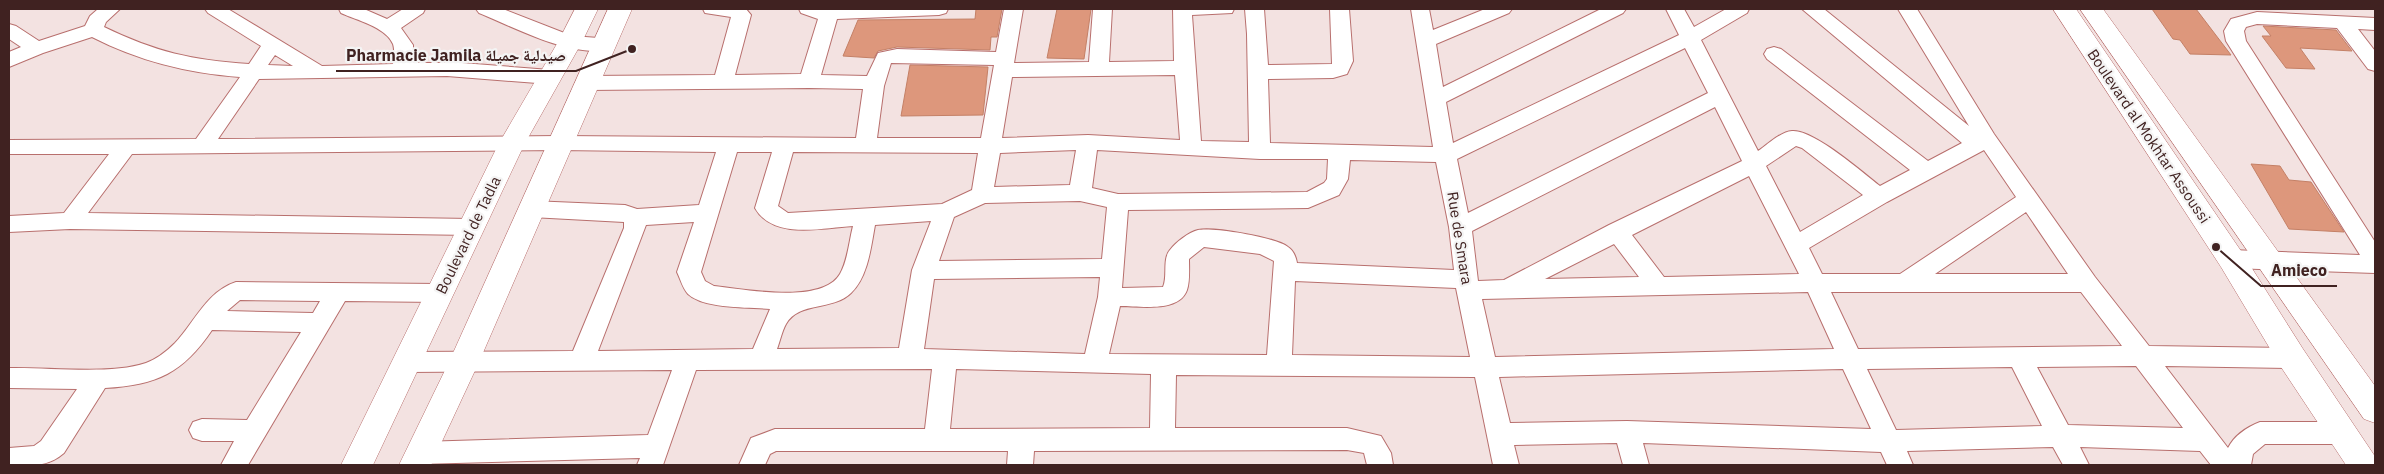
<svg xmlns="http://www.w3.org/2000/svg" width="2384" height="474" viewBox="0 0 2384 474" font-family="'IBM Plex Sans','Noto Naskh Arabic',sans-serif">
<style>
.building{fill:#dd977c;stroke:#c48066}
.lines{fill:none;stroke-linecap:round;stroke-linejoin:round}
.street-casing{stroke:#b86f6d;stroke-width:2}
.secondary-casing{stroke:#b86f6d;stroke-width:1}
.street{fill:#fff;fill-rule:evenodd}
.secondary{fill:#fff;fill-rule:evenodd}
.labels{text-anchor:middle;dominant-baseline:central;stroke-width:4.5;stroke-linejoin:round;paint-order:stroke}
.street-label{font-size:15px;fill:#402221;stroke:#f4f4f4}
.leader{fill:none;stroke:#402221;stroke-width:2}
.callout-dot{fill:#402221;stroke:#f4f4f4;stroke-width:2}
.callout-label{font-size:16px;text-anchor:middle;font-weight:bold;fill:#402221;stroke:#f4f4f4;stroke-width:4.5;stroke-linejoin:round;paint-order:stroke}
</style>
<rect width="100%" height="100%" fill="#f3e2e1"/>
<path class="building" d="M976,9H1002L997,37H991L990,50L897,47L878,51L874,58L843,56L858,20L975,19Z
M1057,9H1091L1084,59L1047,58Z
M2152,9H2196L2231,55L2190,54L2180,40L2173,39Z
M2263,26L2336,30L2352,51L2300,48L2315,69L2286,68L2262,36H2271Z
M910,65L988,67L983,115L901,116Z
M2251,164L2280,166L2289,180L2311,182L2344,232L2289,229Z"/>
<g class="lines">
<defs>
<path id="street" d="M98,9H120L106,22L104,27C155,52 192,60 249,64L261,46L208,13L205,9H228L322,66L393,64C394,57 395,50 393,44C386,27 356,20 341,13L339,9H364L387,19L403,9H425L423,13L401,28L413,45V63H462L550,70L557,72L560,77L557,82L550,84L447,76L259,79L218,139L559,136L856,138L863,89L809,88L586,90L579,88L576,83L579,78L586,76L715,75L731,17L705,13L703,9H746L751,15L735,75L801,74L818,19L801,13L799,9H948L946,13L939,15L837,19L821,75L867,76L878,53L897,49L996,52L1004,9H1023L1014,63L1089,62L1093,9H1112L1109,62L1174,61L1173,9H1234L1232,13L1192,15L1201,141L1249,142L1247,34L1245,9H1264L1268,65L1332,64L1330,9H1349L1353,61L1347,74L1333,78L1268,79L1270,143L1433,147L1411,9H1429L1433,30L1485,9H1512L1509,13L1436,44L1443,87L1601,9H1626L1623,13L1446,102L1453,143L1679,35L1666,9H1684L1694,27L1726,9H1749L1747,13L1701,40L1758,151C1767,145 1780,132 1792,131C1813,129 1862,172 1880,186L1910,170L1767,59L1764,54L1767,49L1774,47L1781,49L1928,161L1962,143L1802,9H1824L1969,126L1898,9H1917L1994,134L2095,277L2149,346L2292,348L2301,351L2304,358L2301,365L2292,368L2165,366L2228,448C2234,436 2247,427 2260,422H2342L2351,425L2355,433L2351,441L2342,444H2265L2253,454L2251,465H2211L2200,451L2080,447L2089,465H2063L2053,447L1907,451L1913,465H1887L1881,452L1643,443L1649,465H1623L1617,443L1514,445L1519,465H1493L1475,377L1176,375L1175,428H1347L1381,436L1391,453L1393,465H1367L1364,453L1347,450L1034,451L1033,465H1007L1008,451H776L770,454L765,465H739L751,438L775,429H925L932,369L696,370L663,465H637L640,458L420,464L411,461L407,453L411,445L420,442L648,435L672,370L408,372L399,369L396,362L399,355L408,352L573,351L624,228V222L531,217L523,215L520,209L523,203L531,201L625,205L637,209L699,205L716,152L559,150L132,154L88,213L471,219L479,221L482,227L479,233L471,235L70,229L9,232V216L64,213L109,154H9V140L196,139L240,77C187,73 139,61 92,37L43,53L9,67V52L21,47L9,39V24L16,26L39,41L85,26L90,16ZM1685,48L1708,93L1468,213L1457,159ZM275,55L293,66L268,65ZM891,63L994,65L981,138H877L884,86ZM1175,75L1180,140L1088,135L1002,138L1012,77ZM1715,107L1742,161L1609,225L1504,280L1478,281L1472,231ZM1796,146L1802,148L1863,195L1800,232L1766,166ZM1076,150L1070,185L994,187L1000,153ZM1097,150L1260,159H1328L1327,179L1324,183L1307,192L1118,194L1092,188ZM1984,150L2016,197L1900,274H1822L1809,248L1887,202ZM737,152H772L755,208C773,240 822,228 853,226C849,241 848,260 840,274C822,305 744,289 714,286L705,281L701,272ZM793,152L978,153L972,190L942,204L788,213L778,206ZM1350,160L1436,162L1449,227L1454,270L1297,263C1296,257 1293,250 1288,247C1275,237 1213,227 1198,230C1189,232 1175,243 1170,250C1162,259 1168,276 1163,287L1122,288L1128,210L1308,208L1339,195L1348,179ZM1749,176L1799,274L1664,277L1632,235ZM1080,201L1107,207L1102,259L939,261L954,217L985,203ZM2026,212L2068,274H1935ZM931,221L912,270L899,348L777,349C780,341 782,331 786,324C799,301 833,311 851,293C868,277 871,247 875,225ZM694,222L677,272C680,278 683,289 688,294C704,309 748,307 770,309L753,349L598,351L646,225ZM1614,244L1639,277L1545,279ZM1204,247L1260,254L1274,261L1267,355L1109,354L1120,306C1139,306 1179,313 1187,290C1190,281 1189,268 1189,259ZM1100,277L1098,297L1085,354L924,349L934,279ZM1295,281L1456,288L1470,357L1292,355ZM1808,292L1834,349L1495,357L1482,299ZM1831,292H2081L2122,346L1858,349ZM2136,366L2183,428L2068,425L2037,367ZM2012,367L2042,426L1896,430L1867,369ZM956,369L1151,374L1150,428L950,429ZM1843,369L1871,429L1627,421L1510,423L1499,377Z
M476,9H503L572,36L612,39L615,44L612,49C572,59 516,28 479,13Z
M2257,12L2375,18V30L2358,29L2375,51V71L2368,69L2337,28L2257,24L2246,27L2244,31L2246,41L2375,242V273L2231,268L2223,265L2220,259L2223,253L2231,250L2360,255L2226,41L2224,31L2231,19Z
M236,282L439,284L447,287L451,293L447,299L439,302L345,301L248,465H221L234,441H202L193,438L189,430L193,422L202,419L247,420L301,332L212,330C183,373 157,385 105,388L64,453C47,468 30,465 9,465V448L34,446L41,441L77,389L9,388V368C47,367 112,375 146,363C157,359 167,351 175,343C195,322 206,292 236,282ZM240,300L320,301L313,313L227,311Z"/>
<path id="secondary" d="M575,9H598L582,42L524,145L373,465H341L498,145L558,42Z
M608,9H632L479,362L431,465H399L449,362Z
M2053,9H2076L2241,251L2303,349L2374,455L2375,465H2346L2281,367L2221,267Z
M2080,9H2103L2375,386V423L2364,419Z"/>
</defs>
<use href="#street" class="street-casing"/>
<use href="#secondary" class="secondary-casing"/>
<use href="#street" class="street"/>
<use href="#secondary" class="secondary"/>
</g>
<g class="labels">
<g class="street-label">
<text transform="translate(2149 136) rotate(56)">Boulevard al Mokhtar Assoussi</text>
<text transform="translate(468 235) rotate(-64)">Boulevard de Tadla</text>
<text transform="translate(1460 238) rotate(81)">Rue de Smara</text>
</g>
</g>
<path class="leader" d="M632 49L576 71H336M2216 247L2261 286H2337"/>
<g class="callout-dot">
<circle cx="632" cy="49" r="5"/>
<circle cx="2216" cy="247" r="5"/>
</g>
<g class="callout-label">
<text x="456" y="61">Pharmacie Jamila صيدلية جميلة</text>
<text x="2299" y="276">Amieco</text>
</g>
<rect width="2384" height="474" fill="none" stroke="#402221" stroke-width="20"/>
</svg>
